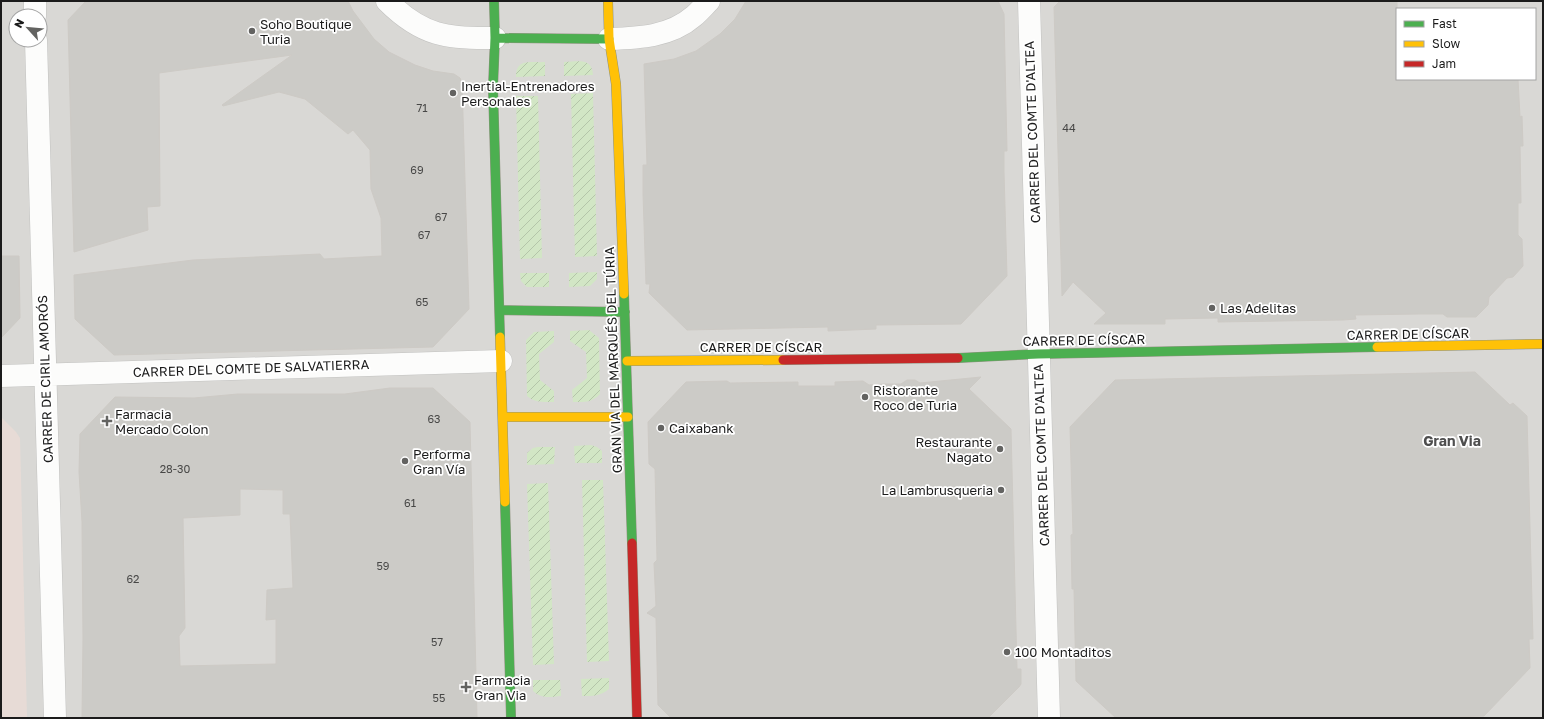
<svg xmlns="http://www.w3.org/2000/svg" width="1544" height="719" viewBox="0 0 1544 719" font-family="'Golos Text',sans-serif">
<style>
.residential{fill:#d9d8d5;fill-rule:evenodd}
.commercial{fill:#e7dbd6}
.garden{fill:url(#garden-furrows)}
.building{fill:#cccbc7;stroke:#cdcac5;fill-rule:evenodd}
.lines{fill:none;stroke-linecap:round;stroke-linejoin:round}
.street-casing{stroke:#c2c2c0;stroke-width:23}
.fast-casing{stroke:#8e927e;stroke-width:10}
.slow-casing{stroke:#8e927e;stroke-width:10}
.jam-casing{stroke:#8e927e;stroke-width:10}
.street{stroke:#fcfcfb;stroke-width:22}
.fast{stroke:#4caf50;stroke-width:9}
.slow{stroke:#ffc107;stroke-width:9}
.jam{stroke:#c62828;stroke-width:9}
.poi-dot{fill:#636361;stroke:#fff;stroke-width:1.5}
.labels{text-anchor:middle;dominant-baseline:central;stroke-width:3.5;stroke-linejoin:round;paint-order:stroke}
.number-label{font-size:11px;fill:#474746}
.poi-label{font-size:13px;fill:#1b1b1b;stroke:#fff;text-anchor:start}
.street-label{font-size:13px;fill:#1b1b1b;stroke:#fff}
.neighbourhood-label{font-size:14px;font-weight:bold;fill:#4e4e4e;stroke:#fff}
</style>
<defs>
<pattern id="garden-furrows" width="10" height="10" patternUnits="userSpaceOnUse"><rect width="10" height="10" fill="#d2e6c5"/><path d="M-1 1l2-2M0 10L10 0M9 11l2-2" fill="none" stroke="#b4c5a9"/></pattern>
</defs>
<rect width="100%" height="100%" fill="#eae9e4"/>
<path class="residential" d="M1,1H1543V718H1ZM1397,9H1535V79H1397ZM16,16H40V40H16Z"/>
<path class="commercial" d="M1,417L16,432L20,438L27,718H1Z"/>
<path class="garden" d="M545,62V76L516,77C516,58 530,63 545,62Z
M564,62C578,62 592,57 593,75L564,76Z
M593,93L597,256L575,257L571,94Z
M516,96H538L542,258L520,259Z
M597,272V279L590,286L569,287V273Z
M520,273H549V287H527L521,281Z
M589,330L599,338L600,394C592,403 584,402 573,402L572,390L587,378L586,352L570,341V331Z
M554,331V342L539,354L540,380L554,391V402C543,402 535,403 527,396L526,340L534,332Z
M591,445L597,447L602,451V463H575L574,446Z
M538,447H555L554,464L527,465V453L533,448Z
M582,480H603L609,661L587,662Z
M548,483L554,664L533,665L527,484Z
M609,678V689C601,696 593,696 582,696L581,679Z
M533,680H560L561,696C550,697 542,699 533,691Z"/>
<path class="building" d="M86,1H348L353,11L374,39L389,52L415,65L433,71L454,74L460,78L462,83L469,309L433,347L114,355L75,319L74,275L193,260L320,254L324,259L382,256L381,218L371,189L370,150L353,130L348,134L305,99L279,92L223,106L222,105L292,55L159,73L160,206L147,207L148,230L74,252L68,20Z
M746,1H998L1004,14L1007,151H1004V172L1007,276L961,324L876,325V329L828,331V327L687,330L649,293L650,284H646L643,194V165H647L644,64L674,59L696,51L720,34L735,19Z
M1060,1H1397V79H1518L1520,117L1522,116L1523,146H1520L1521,203H1518V235L1522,239L1523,266L1513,277L1507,278L1489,297L1488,305L1476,317H1447L1443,314H1418L1355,315L1356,319L1343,320L1218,322V318L1165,319V324H1094L1106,313L1073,282L1062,296L1054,7Z
M1,256H19L20,318L1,338Z
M1475,372L1510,405L1513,403L1527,416L1533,639H1529L1530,668L1484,716L1451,717L1452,718H1116L1076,681L1074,589H1072L1071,535L1073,534L1070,427L1115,380Z
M981,377L969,389L1011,429L1017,669H1021V684L1019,687L988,718H671L658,705L656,618L647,613L656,606L654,563L657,560L655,469L649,464L648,422L686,382L727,381L730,383L798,382V386H835V382L863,381L869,385L884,384H901L907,380H915L920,383Z
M390,388H433L470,422L477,718H82L83,638L82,522L79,472L80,434L115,397L194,398L238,394H345ZM240,489L283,490V514H290L293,588L267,590L266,620L276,619V664L180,666L179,636L185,628L183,518L240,515Z"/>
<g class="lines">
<defs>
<path id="street" d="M35,1V16
M387,1C422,36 448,39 495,38
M1029,1L1049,718
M609,39C638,38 670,37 694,16C699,12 704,6 709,1
M36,40L55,718
M1,376L501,361"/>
<path id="fast" d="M494,1L495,38L493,87L500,337
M495,38L609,39
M624,294L632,543
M500,310L625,312
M958,358L1038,354L1377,347
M505,502L511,718"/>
<path id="slow" d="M608,1L609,39L616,84L624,294
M500,337L505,502
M1377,347L1543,344
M627,361L783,360
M503,417H628"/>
<path id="jam" d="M783,360L958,358
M632,543L637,718"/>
</defs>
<use href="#street" class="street-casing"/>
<use href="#fast" class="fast-casing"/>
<use href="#slow" class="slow-casing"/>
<use href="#jam" class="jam-casing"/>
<use href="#street" class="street"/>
<use href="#fast" class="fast"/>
<use href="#slow" class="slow"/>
<use href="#jam" class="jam"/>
</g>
<g class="poi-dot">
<circle cx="252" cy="31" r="4"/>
<circle cx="453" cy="93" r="4"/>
<circle cx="1212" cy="308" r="4"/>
<circle cx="865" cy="397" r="4"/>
<path d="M105 415h4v4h4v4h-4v4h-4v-4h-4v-4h4z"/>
<circle cx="661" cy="428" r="4"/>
<circle cx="1000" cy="449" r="4"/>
<circle cx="405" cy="461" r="4"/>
<circle cx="1001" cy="490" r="4"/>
<circle cx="1007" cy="652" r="4"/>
<path d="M464 681h4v4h4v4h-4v4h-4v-4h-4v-4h4z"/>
</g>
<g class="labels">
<g class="number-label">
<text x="422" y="107">71</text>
<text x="1069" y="127">44</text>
<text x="417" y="169">69</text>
<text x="441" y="216">67</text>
<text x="424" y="234">67</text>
<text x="422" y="301">65</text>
<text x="434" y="418">63</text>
<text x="175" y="468">28-30</text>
<text x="410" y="502">61</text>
<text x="383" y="565">59</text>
<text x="133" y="578">62</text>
<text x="437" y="641">57</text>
<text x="439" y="697">55</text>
</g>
<g class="poi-label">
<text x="260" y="24">Soho Boutique<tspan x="260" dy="15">Turia</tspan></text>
<text x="461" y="86">Inertial-Entrenadores<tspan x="461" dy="15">Personales</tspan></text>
<text x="1220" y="308">Las Adelitas</text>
<text x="873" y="390">Ristorante<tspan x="873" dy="15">Roco de Turia</tspan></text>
<text x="115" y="414">Farmacia<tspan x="115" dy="15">Mercado Colon</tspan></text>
<text x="669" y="428">Caixabank</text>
<text x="992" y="442" text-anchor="end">Restaurante<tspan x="992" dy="15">Nagato</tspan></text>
<text x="413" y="454">Performa<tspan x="413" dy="15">Gran Vía</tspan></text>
<text x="993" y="490" text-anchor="end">La Lambrusqueria</text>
<text x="1015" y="652">100 Montaditos</text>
<text x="474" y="680">Farmacia<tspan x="474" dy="15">Gran Via</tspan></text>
</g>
<g class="street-label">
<text transform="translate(1032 132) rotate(-92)">CARRER DEL COMTE D'ALTEA</text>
<text transform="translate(1408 334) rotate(-1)">CARRER DE CÍSCAR</text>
<text transform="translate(1084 340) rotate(-1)">CARRER DE CÍSCAR</text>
<text x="761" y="347">CARRER DE CÍSCAR</text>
<text transform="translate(613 360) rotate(-92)">GRAN VIA DEL MARQUÉS DEL TÚRIA</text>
<text transform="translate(251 368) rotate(-2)">CARRER DEL COMTE DE SALVATIERRA</text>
<text transform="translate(45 379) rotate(-92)">CARRER DE CIRIL AMORÓS</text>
<text transform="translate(1041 455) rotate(-92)">CARRER DEL COMTE D'ALTEA</text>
</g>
<g class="neighbourhood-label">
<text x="1452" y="440">Gran Via</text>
</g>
</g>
<rect width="1544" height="719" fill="none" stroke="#1b1b1b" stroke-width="4"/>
<rect x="1396" y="8" width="140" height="72" fill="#ffffff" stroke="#a4a4a4"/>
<rect x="1404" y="21" width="20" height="6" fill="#4caf50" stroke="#a4a4a4"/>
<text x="1432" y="28" font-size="12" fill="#1b1b1b">Fast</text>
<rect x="1404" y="41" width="20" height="6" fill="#ffc107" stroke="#a4a4a4"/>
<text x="1432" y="48" font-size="12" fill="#1b1b1b">Slow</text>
<rect x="1404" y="61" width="20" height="6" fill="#c62828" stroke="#a4a4a4"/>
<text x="1432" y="68" font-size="12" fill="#1b1b1b">Jam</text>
<g transform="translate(28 28) rotate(297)"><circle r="19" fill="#ffffff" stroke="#a4a4a4"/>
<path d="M0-3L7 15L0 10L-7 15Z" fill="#636361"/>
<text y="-6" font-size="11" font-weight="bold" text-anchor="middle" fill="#1b1b1b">N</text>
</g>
</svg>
